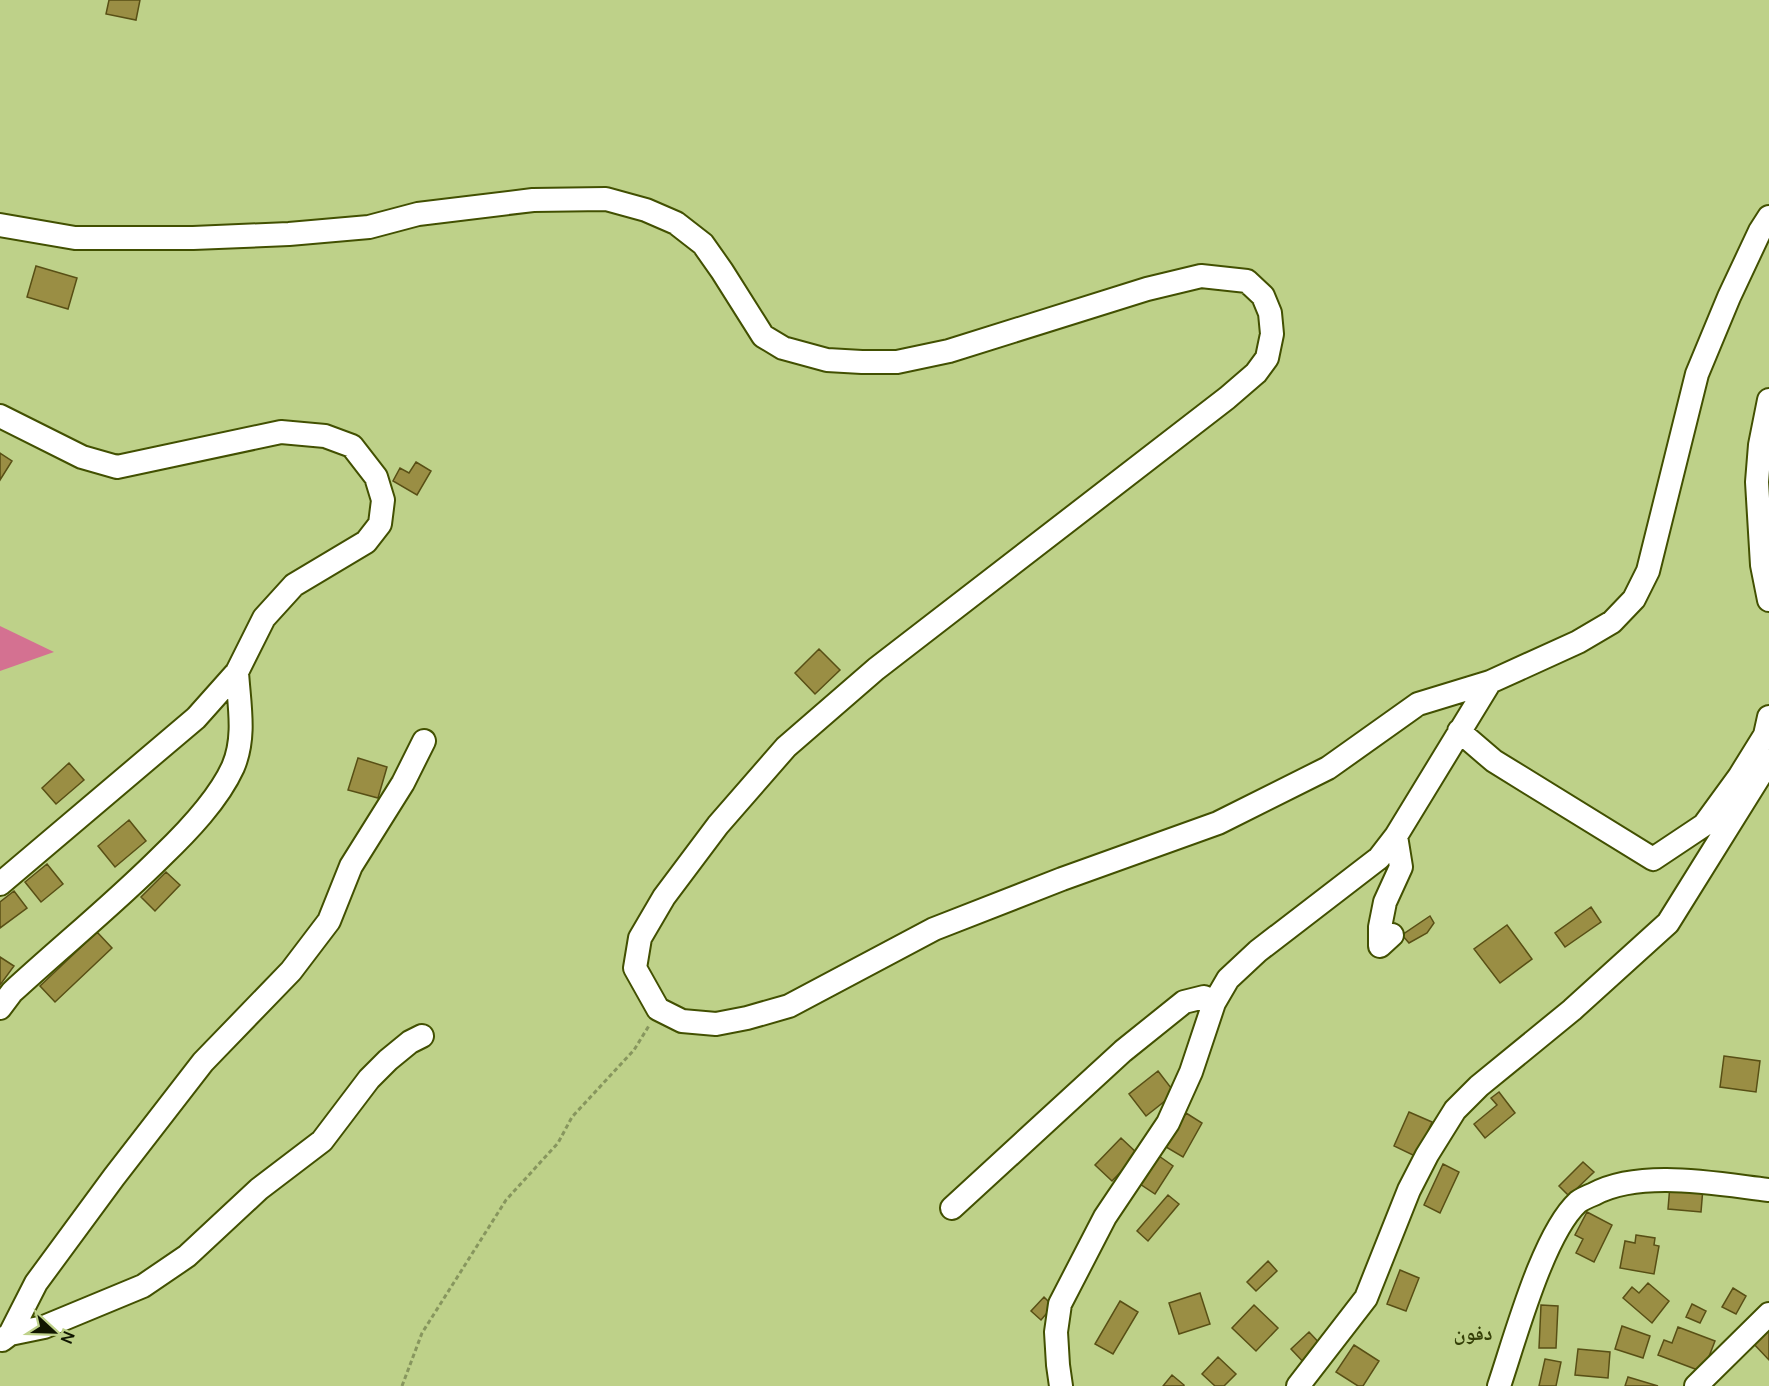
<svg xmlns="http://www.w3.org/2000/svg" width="1769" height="1386" viewBox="0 0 1769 1386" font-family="Manrope,'Noto Naskh Arabic',sans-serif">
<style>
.forest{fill:#d47191}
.building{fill:#9a8e44;stroke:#584f15;stroke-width:1.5}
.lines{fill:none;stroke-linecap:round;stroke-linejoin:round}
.minor-casing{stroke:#425001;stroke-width:26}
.path{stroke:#87965e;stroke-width:3;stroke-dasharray:4.5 3;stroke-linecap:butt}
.minor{stroke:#fff;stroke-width:22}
.labels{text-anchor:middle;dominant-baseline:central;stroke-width:4.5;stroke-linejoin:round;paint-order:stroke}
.quarter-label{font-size:20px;font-weight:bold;fill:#343f07;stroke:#bed189}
</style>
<rect width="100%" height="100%" fill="#bed189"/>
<path class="forest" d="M0,626L54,652L0,671Z"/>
<path class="building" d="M109,0H140L136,20L106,14Z
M36,266L77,278L68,309L27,297Z
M0,453L12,461L0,480Z
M416,462L431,471L417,495L393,481L400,468L409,473Z
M819,649L840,670L815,694L795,673Z
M358,758L387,767L378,798L348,790Z
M69,763L84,780L56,804L42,788Z
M129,820L146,841L115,867L98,846Z
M47,864L63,884L41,902L25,882Z
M166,872L180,885L155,911L141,897Z
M14,891L27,908L0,928V902Z
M1591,907L1601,922L1565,947L1555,933Z
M1430,916L1434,923L1427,933L1409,943L1402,935Z
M1507,925L1532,959L1500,983L1474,949Z
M97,932L112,948L55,1002L40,986Z
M0,957L14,966L0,985Z
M1724,1056L1760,1061L1756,1092L1720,1087Z
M1158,1071L1175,1093L1146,1116L1129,1094Z
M1499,1092L1515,1113L1485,1138L1474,1124L1497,1105L1491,1098Z
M1409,1112L1432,1122L1417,1157L1394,1146Z
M1186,1113L1202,1123L1183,1157L1166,1147Z
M1121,1138L1138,1154L1112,1181L1095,1165Z
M1159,1156L1173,1166L1155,1194L1140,1184Z
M1583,1162L1594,1172L1569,1196L1559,1186Z
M1443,1164L1459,1172L1440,1213L1424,1205Z
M1670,1185L1703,1188L1701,1212L1668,1209Z
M1168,1195L1179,1204L1148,1241L1137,1231Z
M1587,1212L1612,1225L1594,1262L1576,1253L1583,1239L1575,1235Z
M1636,1235L1655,1238L1654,1245L1659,1246L1654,1274L1620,1268L1625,1241L1635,1243Z
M1268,1261L1277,1271L1256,1291L1247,1282Z
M1400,1270L1419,1278L1406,1311L1387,1304Z
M1648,1283L1669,1301L1652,1323L1623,1298L1632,1287L1639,1293Z
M1733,1288L1746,1296L1736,1314L1722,1307Z
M1200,1293L1210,1324L1179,1334L1169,1303Z
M1044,1297L1053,1306L1041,1320L1031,1311Z
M1120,1301L1138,1312L1113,1354L1095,1344Z
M1692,1304L1706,1311L1700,1323L1686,1317Z
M1254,1305L1278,1328L1256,1351L1232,1328Z
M1541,1305L1558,1306L1556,1348H1539Z
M1769,1324V1360L1751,1341Z
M1622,1326L1650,1336L1643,1358L1615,1349Z
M1678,1327L1715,1341L1703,1372L1658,1355L1664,1340L1672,1343Z
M1309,1332L1325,1349L1307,1366L1291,1349Z
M1354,1345L1379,1361L1363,1386H1358L1336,1372Z
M1578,1349L1610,1352L1608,1378L1575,1375Z
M1218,1357L1236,1374L1224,1386H1215L1202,1374Z
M1545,1359L1561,1362L1556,1386H1539Z
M1172,1375L1184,1385V1386H1163Z
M1628,1377L1658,1386H1625Z"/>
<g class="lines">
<defs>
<path id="minor" d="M0,225L75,238H193L289,234L369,227L418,214L533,200L606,199L646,210L676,223L703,244L722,271L763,336L783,348L827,360L862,362H897L949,351L1147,289L1201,276L1247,281L1263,296L1270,313L1272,334L1267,358L1256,373L1227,398L876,669L786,747L718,825L664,897L640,938L635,968L658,1009L682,1021L716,1024L747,1018L789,1006L934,929L1062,879L1218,823L1328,768L1418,704L1490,682L1578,642L1612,622L1634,599L1648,571L1697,374L1729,297L1760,231L1769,217
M1769,400L1760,445L1757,482L1762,565L1769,600
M0,416L82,457L117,467L281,432L325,436L352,446L376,477L383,500L380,524L366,542L294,585L264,618L237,672L196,718L0,884
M1459,731L1494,761L1653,859L1704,825L1739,777L1765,735L1769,717
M1392,935L1380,946V927L1385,902L1401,867L1396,836
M0,1008L12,992C62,946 114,904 162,856C187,832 218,800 233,767C246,737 239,704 237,672
M952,1208L1123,1051L1184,1002L1204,997L1214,1003
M10,1334L36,1283L114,1177L203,1062L291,971L329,921L351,866L403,783L424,741
M2,1340L10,1334L44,1327L143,1286L187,1256L259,1189L322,1141L369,1079L388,1060L410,1042L422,1036
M1061,1386L1058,1365L1056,1332L1060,1304L1105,1217L1168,1123L1191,1072L1214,1003L1228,979L1258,951L1379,858L1396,836L1490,682
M1298,1386L1366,1298L1409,1190L1427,1155L1455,1110L1479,1086L1572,1010L1668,923L1769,761
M1499,1386C1515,1339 1543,1234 1578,1202C1582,1199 1589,1196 1594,1194C1641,1169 1717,1184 1769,1190
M1696,1386L1769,1314"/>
</defs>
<use href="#minor" class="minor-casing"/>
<path class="path" d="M402,1386L422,1333L506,1200L558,1143L572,1117L634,1050L650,1024"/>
<use href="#minor" class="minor"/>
</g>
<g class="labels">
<g class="quarter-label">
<text x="1473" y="1332">دفون</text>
</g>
</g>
<g transform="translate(54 1332) rotate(112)" stroke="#bed189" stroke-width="4.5" paint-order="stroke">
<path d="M0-4.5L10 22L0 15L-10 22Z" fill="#101600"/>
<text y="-9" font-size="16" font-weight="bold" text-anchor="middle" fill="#101600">N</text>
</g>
</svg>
